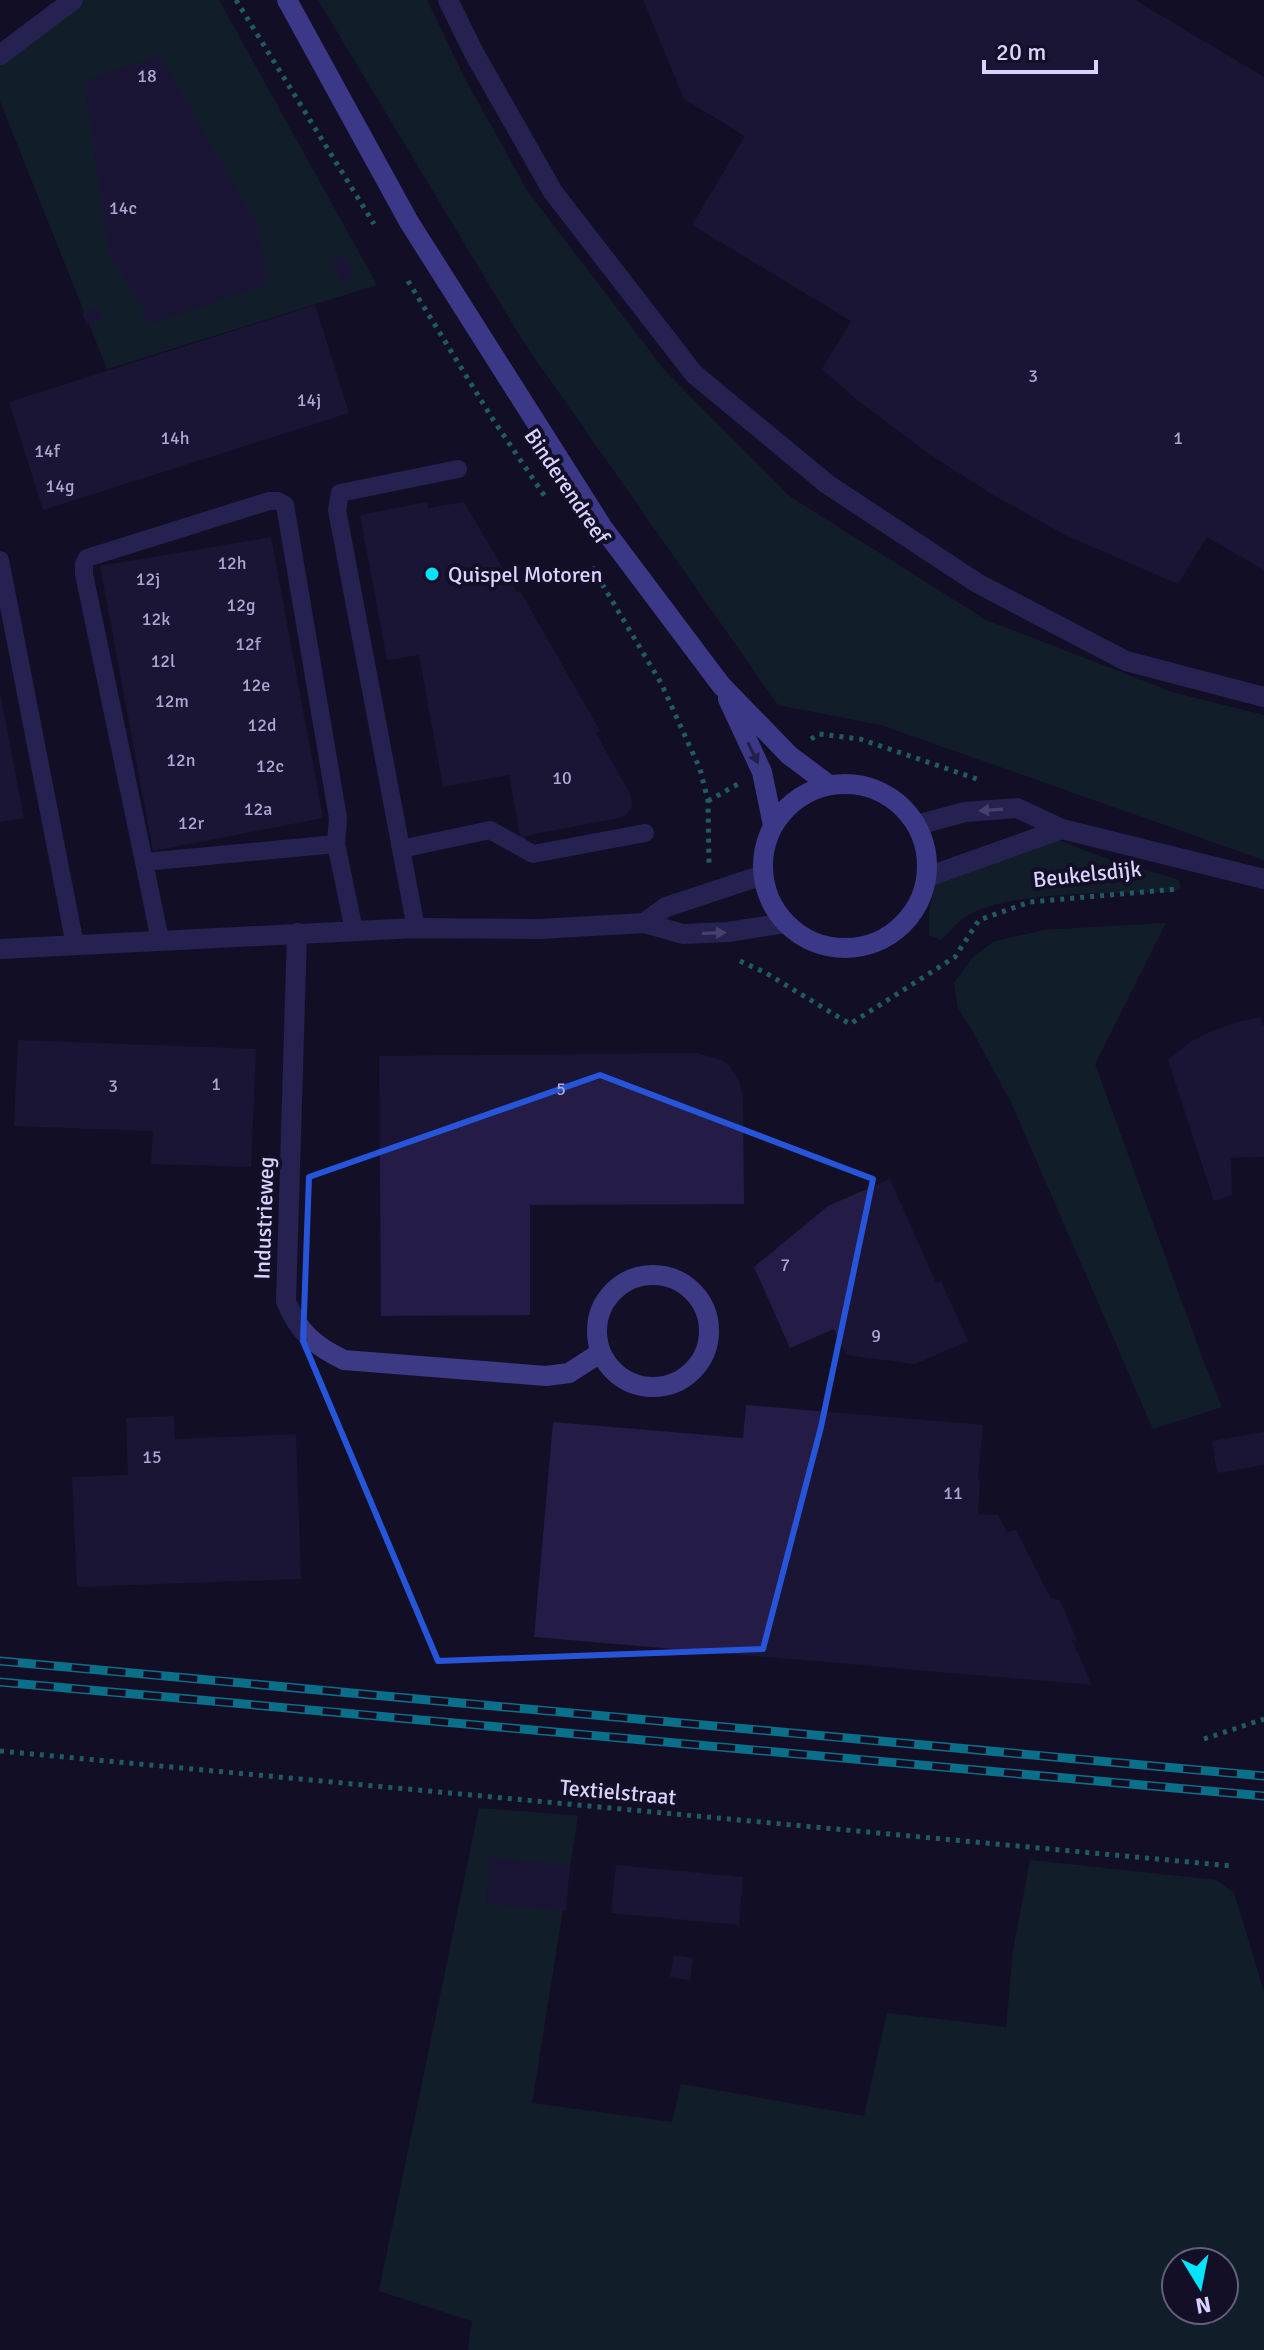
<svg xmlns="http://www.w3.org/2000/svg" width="1264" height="2350" viewBox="0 0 1264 2350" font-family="Signika,sans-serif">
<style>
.green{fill:#12302f;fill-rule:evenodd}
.building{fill:#241b47}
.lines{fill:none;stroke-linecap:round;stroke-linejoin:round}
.path{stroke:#2fb8b0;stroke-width:5;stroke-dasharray:4 6;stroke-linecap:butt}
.service{stroke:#3d3a85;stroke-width:18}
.minor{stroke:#3d3a85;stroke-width:20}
.secondary{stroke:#6f6bff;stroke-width:20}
.rail-casing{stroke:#00e5ff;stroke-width:9}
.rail{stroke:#130f26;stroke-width:6;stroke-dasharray:18;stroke-linecap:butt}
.oneway{fill:#38347d}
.oneway2{fill:#837fbc}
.marked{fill:none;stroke:#2655da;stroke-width:6;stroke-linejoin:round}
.poi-dot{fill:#00e5ff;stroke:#130f26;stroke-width:3}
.labels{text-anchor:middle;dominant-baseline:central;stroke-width:8;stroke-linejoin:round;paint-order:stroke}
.number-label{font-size:18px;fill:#aca6d1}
.street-label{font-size:22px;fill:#d9d4ff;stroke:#130f26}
.poi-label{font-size:22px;fill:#d9d4ff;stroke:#130f26;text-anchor:start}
</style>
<rect width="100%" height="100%" fill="#130f26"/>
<path class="green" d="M83,0H219L377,285L107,369L0,101V63L30,43Z
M318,0H427L463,75L528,192L665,371L789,496L986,620L1175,693L1264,715V860L881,725L778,705L525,344Z
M1056,839L1096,855L1179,880L1180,889L1173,892C1124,894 1002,889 964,918C955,924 948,933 941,940L929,935V912L935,884Z
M1166,923L1095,1064L1203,1360L1222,1407L1153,1429L1011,1102L973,1032L958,1008L954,983L972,958L993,942L1044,930Z
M479,1808L578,1816L532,2103L672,2122L681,2084L864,2116L887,2013L1006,2027L1013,1951L1030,1860L1216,1880L1234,1893L1264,1992V2350H468L472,2321L379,2291ZM1176,2262H1224V2310H1176Z"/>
<path class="building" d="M643,0H1135L1264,77V570L1207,537L1178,584L1063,534L990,493L928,453L857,400L822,369L851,321L692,225L745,136L684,99Z
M160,55L259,228L267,284L151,324L108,250L84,81Z
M344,255L356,275L343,283L331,263Z
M315,305L349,413L43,510L9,402Z
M99,308L103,320L86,325L82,313Z
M427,502L428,508L464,502L517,593L520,591L600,731L596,733L630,794L632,802L631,809L626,815L619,818L524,836L526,841H521L509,775L443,787L419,655L387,660L360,515Z
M271,537L323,818L153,851L100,566Z
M0,693L24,818L0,822Z
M1261,1017L1262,1025H1264V1157L1231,1158L1232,1195L1214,1201L1168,1060L1190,1042L1210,1032L1237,1022Z
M18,1040L256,1049L251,1167L151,1164L153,1131L14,1126Z
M697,1053L722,1060L729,1066L739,1081L743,1098L744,1204L530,1205V1315L381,1316L379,1056Z
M890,1179L936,1283L941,1281L968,1341L915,1364L846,1355L834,1329L790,1348L754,1267L828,1206Z
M746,1405L983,1425L978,1479L980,1480L978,1514L998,1515L1007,1532L1016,1530L1051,1599L1060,1600L1077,1641L1072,1640L1092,1685L534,1637L553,1422L743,1438Z
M174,1416L175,1439L296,1434L301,1579L77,1587L72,1477L128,1475L126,1418Z
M1264,1432V1465L1217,1473L1212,1441Z
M490,1858L570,1865L566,1911L486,1904Z
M616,1865L743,1877L739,1925L611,1913Z
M674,1955L693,1958L690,1980L670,1977Z"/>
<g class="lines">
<path class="path" d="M236,0L374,224
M408,281L492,418L546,498
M592,567L661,683L700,769L708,801L709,864
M811,739L819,734L860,739L980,780
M708,801L738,784
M740,961L766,973L850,1024L955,957L979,920L1030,902L1177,889
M1204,1739L1264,1719
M0,1751L1232,1866"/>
<path class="service" d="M0,560L75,945
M401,849L490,830L533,854L645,833
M144,862L84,574V564L87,558L269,501H278L285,505L338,818L336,844
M416,928L337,510L340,493L458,469
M160,940L144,862L336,844L354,930"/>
<path class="minor" d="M448,0L474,53L553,192L694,374L827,484L977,583L1126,661L1264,697
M0,55L73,0
M917,825L965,812L1017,808L1062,829L1264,879
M927,877L1062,829
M644,923L666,907L763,875
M297,933L286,1301C298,1332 315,1346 344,1360L546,1376L569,1373L600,1353
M0,949L416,928L540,929L644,923L683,934L728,932L785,923
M597 1331a56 56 0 1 1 112 0a56 56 0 1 1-112 0Z"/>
<path class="secondary" d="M287,0L409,222L603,528L721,685L789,755L829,785
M728,699L762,772L773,825
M763 866a82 82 0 1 1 164 0a82 82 0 1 1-164 0Z"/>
<defs>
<path id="rail" d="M0,1661L1264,1776
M0,1682L1264,1796"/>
</defs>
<use href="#rail" class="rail-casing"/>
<use href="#rail" class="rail"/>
</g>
<defs><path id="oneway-solid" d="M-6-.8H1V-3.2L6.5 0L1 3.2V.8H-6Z" transform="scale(2)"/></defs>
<use class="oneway" href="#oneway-solid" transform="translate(753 753) rotate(64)"/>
<g class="oneway2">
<use href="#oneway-solid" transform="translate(991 810) rotate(176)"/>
<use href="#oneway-solid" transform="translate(714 933) rotate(-2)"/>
</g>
<path d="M0 0H1264V2350H0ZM600,1075L873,1179L821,1427L763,1649L438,1661L303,1341L309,1177Z" fill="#130f26" fill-opacity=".55" fill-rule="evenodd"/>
<path class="marked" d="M600,1075L873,1179L821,1427L763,1649L438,1661L303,1341L309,1177Z"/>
<circle class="poi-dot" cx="432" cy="574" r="8"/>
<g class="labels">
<g class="number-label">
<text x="147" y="76">18</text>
<text x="123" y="208">14c</text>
<text x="1033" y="376">3</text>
<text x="309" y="400">14j</text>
<text x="175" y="438">14h</text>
<text x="1178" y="438">1</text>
<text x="47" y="451">14f</text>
<text x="60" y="486">14g</text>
<text x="232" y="563">12h</text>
<text x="148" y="579">12j</text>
<text x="241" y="605">12g</text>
<text x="156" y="619">12k</text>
<text x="248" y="644">12f</text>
<text x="163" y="661">12l</text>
<text x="256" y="685">12e</text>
<text x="172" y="701">12m</text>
<text x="262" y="725">12d</text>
<text x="181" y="760">12n</text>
<text x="270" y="766">12c</text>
<text x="562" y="778">10</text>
<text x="258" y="809">12a</text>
<text x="191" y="823">12r</text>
<text x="216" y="1084">1</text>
<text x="113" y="1086">3</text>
<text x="561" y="1089">5</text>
<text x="785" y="1265">7</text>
<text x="876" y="1336">9</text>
<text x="152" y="1457">15</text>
<text x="953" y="1493">11</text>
</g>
<g class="street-label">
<text transform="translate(567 486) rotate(56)">Binderendreef</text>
<text transform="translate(1087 874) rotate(-6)">Beukelsdijk</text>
<text transform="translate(264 1218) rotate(-88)">Industrieweg</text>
<text transform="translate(618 1792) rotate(5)">Textielstraat</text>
</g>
<g class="poi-label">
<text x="448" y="574">Quispel Motoren</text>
</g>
</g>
<g transform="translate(1200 2286) rotate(170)"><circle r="38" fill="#130f26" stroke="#625e7d" stroke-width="2"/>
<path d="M0-6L14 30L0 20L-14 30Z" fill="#00e5ff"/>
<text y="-12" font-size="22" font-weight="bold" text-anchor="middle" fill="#d9d4ff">N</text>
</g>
<path d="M984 60v12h112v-12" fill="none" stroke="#d9d4ff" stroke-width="4"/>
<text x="996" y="60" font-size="24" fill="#d9d4ff" stroke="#130f26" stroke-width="6" paint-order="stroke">20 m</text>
</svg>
